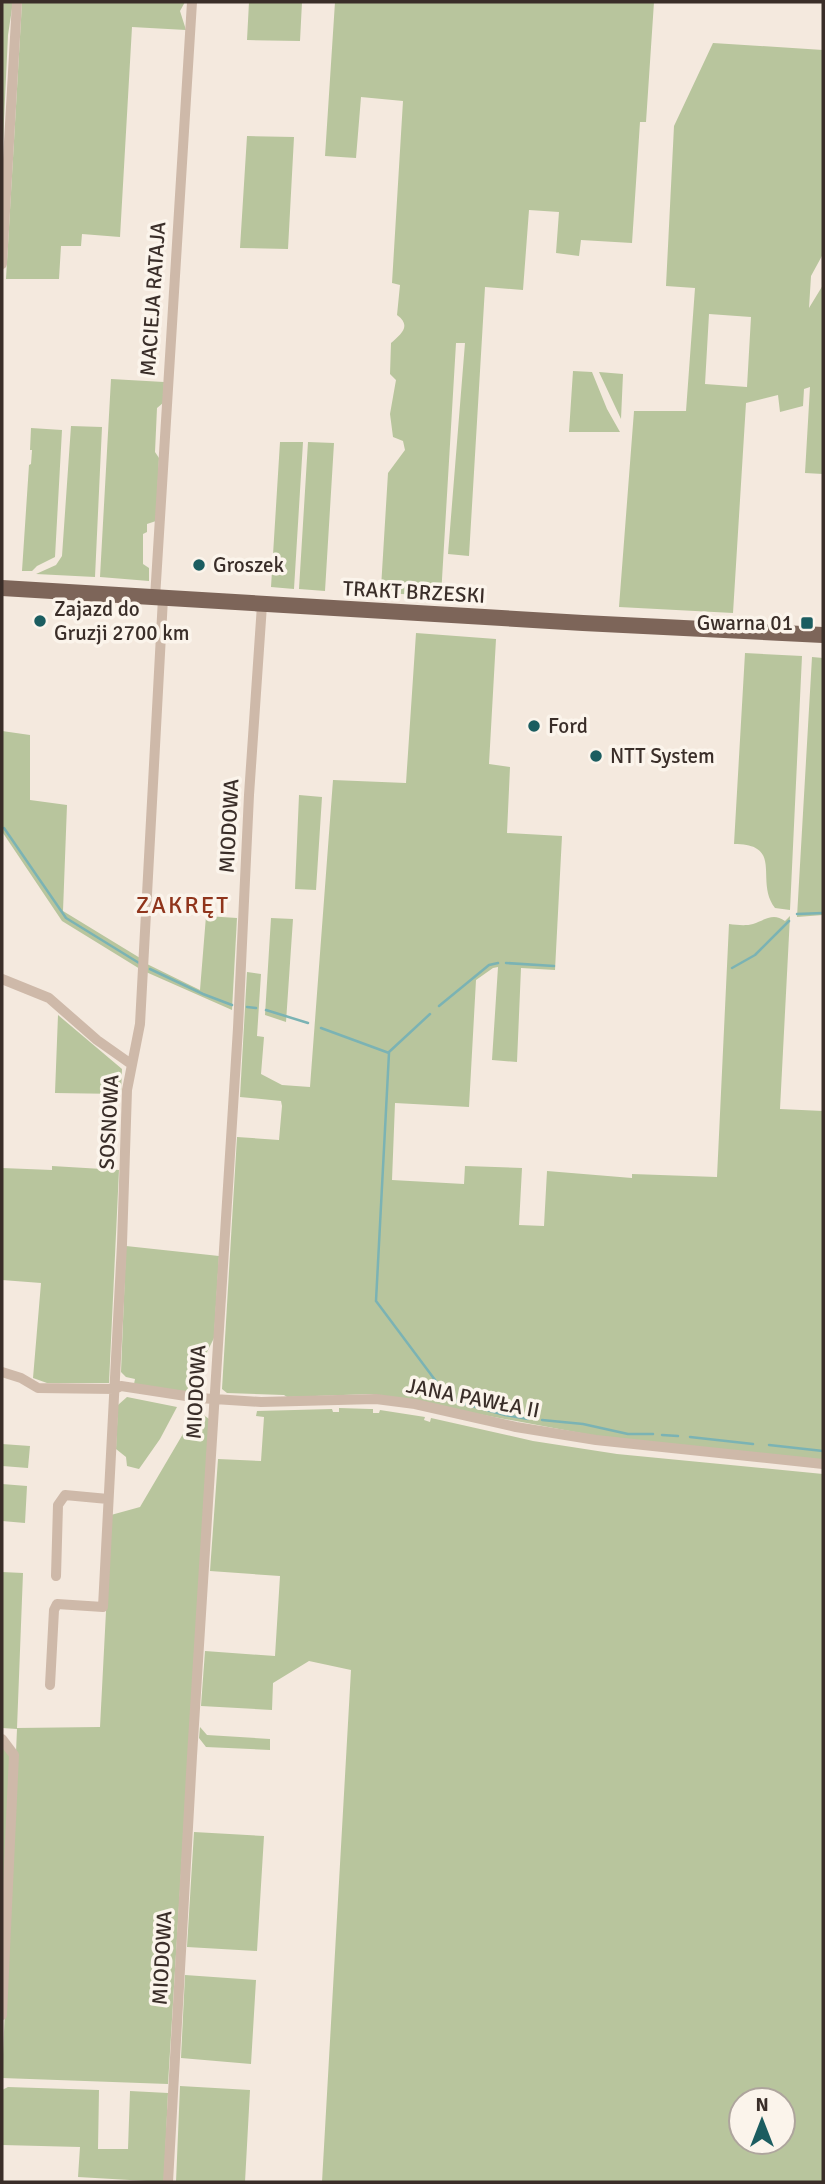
<svg xmlns="http://www.w3.org/2000/svg" width="825" height="2184" viewBox="0 0 825 2184" font-family="Signika,sans-serif">
<style>
.green{fill:#b8c59d;fill-rule:evenodd}
.lines{fill:none;stroke-linecap:round;stroke-linejoin:round}
.stream{stroke:#7bb3b4;stroke-width:2.5}
.street{stroke:#ceb9a9;stroke-width:10}
.primary{stroke:#7d6559;stroke-width:16}
.poi-dot{fill:#1b5d60;stroke:#fbf4eb;stroke-width:2.5}
.labels{text-anchor:middle;dominant-baseline:central;stroke-width:7;stroke-linejoin:round;paint-order:stroke}
.street-label{font-size:21px;fill:#3a2e29;stroke:#fbf4eb}
.poi-label{font-size:21px;fill:#3a2e29;stroke:#fbf4eb;text-anchor:start}
.quarter-label{font-size:24px;letter-spacing:2px;fill:#90351c;stroke:#fbf4eb}
</style>
<rect width="100%" height="100%" fill="#f4e9de"/>
<path class="green" d="M2,2H13L8,35L2,162Z
M22,2H185L180,11L186,30L132,27L120,237L82,234L81,246H61L59,279H6Z
M249,2H302L300,41L247,40Z
M335,2H654L646,122H640L632,243L581,240L579,256L556,253L559,212L529,210L523,290L485,287L469,556L448,554L465,343H456L441,596L382,593L381,588L388,473L405,450L403,441L393,437L390,414L396,380L390,374L391,343C401,334 412,326 397,315L400,285L392,283L403,101L361,97L356,158L325,156Z
M713,43L823,50V254L811,276L809,308L823,285V474L805,473L810,387L804,389L803,406L780,412L778,395L746,403L733,613L619,607L634,411H686L695,288L666,286L674,126ZM709,314L751,317L747,387L705,384Z
M247,136L294,137L288,249L240,248Z
M573,371L592,372L607,409L620,432H569Z
M599,372L623,374L621,419Z
M111,379L164,382L163,403L157,408L155,452L159,458L156,521L147,524V532L143,534V564L149,568V581L100,577Z
M71,426L102,427L95,577L36,574L56,565L62,556Z
M31,428L62,430L55,557L37,566L32,571H22L29,465L31,464L32,450H30Z
M280,442H303L294,589L271,587Z
M308,442L334,443L325,591L299,589Z
M416,633L496,639L489,764L510,767L507,833L562,836L555,970L521,968L517,1062L492,1060L498,967L493,968L476,980L469,1107L395,1103L392,1180L464,1184L465,1166L522,1168L519,1225L544,1226L547,1171L632,1178V1174L717,1177L729,924C737,925 746,926 753,924C765,920 773,912 785,921L790,916L780,1109L823,1111V1460L618,1440L371,1394L287,1397L284,1395L227,1393L222,1389L237,1137L279,1140L282,1106L281,1101L240,1097L247,972L261,974L257,1036L264,1037L261,1074L282,1085L310,1087L333,780L406,783Z
M745,653L802,656L790,910L775,908C754,881 785,844 734,844Z
M812,657L823,658V915L797,917Z
M2,731L30,735V800L67,805L63,911L140,958V969L62,921L3,833Z
M299,795L322,797L316,890L295,889Z
M206,916L237,918L232,1010L146,972L147,964L200,990Z
M271,918L293,919L286,1022L265,1015Z
M58,1015L122,1069L121,1094L55,1093Z
M52,1166L119,1170L109,1383H47L33,1378L41,1283L2,1280V1168L52,1170Z
M126,1246L219,1256L214,1338L194,1378L190,1393L134,1384L135,1379L126,1377L121,1372Z
M127,1397L177,1407L160,1439L139,1469L127,1466L126,1457L116,1449L118,1405Z
M339,1408L370,1409H373V1413H379L380,1410L425,1417L424,1420L430,1422L431,1418L533,1441L617,1454L823,1474V2182H322L351,1670L309,1661L273,1683L272,1710L201,1706L205,1651L275,1656L280,1576L210,1571L218,1459L261,1461L264,1417L256,1416L257,1411L332,1409L333,1412H339ZM783,2100V2142H741V2100Z
M197,1410L209,1419L168,2084L2,2078L17,1729L2,1728V1572L23,1573L17,1728L100,1727L111,1515L140,1507Z
M2,1444L30,1446L28,1468L2,1466Z
M2,1484L27,1486L25,1523L2,1521Z
M200,1727L207,1735L270,1739V1750L206,1747L199,1738Z
M2,1747L11,1756L2,1925Z
M194,1832L264,1836L257,1951L187,1947Z
M185,1975L256,1980L251,2064L181,2058Z
M180,2086L250,2090L245,2182H176Z
M8,2087L99,2090L98,2149H128L130,2091L168,2093L164,2182L78,2177L80,2147L2,2145V2090Z"/>
<g class="lines">
<path class="stream" d="M4,828L66,918L139,963
M797,914L823,913
M506,963L554,966
M732,968L755,955L789,921
M150,969L203,994L232,1005
M439,1006L489,965L498,963
M247,1007L256,1008
M266,1010L308,1023
M321,1028L389,1053L376,1301L450,1400L505,1415L528,1419
M389,1052L430,1014
M542,1420L583,1424L628,1434H653
M662,1435L678,1436
M690,1437L753,1444
M769,1445L823,1451"/>
<path class="street" d="M2,264L17,2
M155,598L192,2
M2,979L49,998L97,1040L131,1064
M2,1372L21,1378L38,1388L115,1389L121,1386L199,1398L261,1402L376,1399L415,1404L516,1427L596,1440L823,1464
M56,1576L58,1505L65,1495L108,1499
M50,1685L54,1610L57,1604L103,1607L122,1244L127,1090L140,1024L163,598
M2,1739L14,1755L2,2015
M168,2182L192,1756L238,1028L249,795L262,605"/>
<path class="primary" d="M2,588L583,623L823,635"/>
</g>
<g class="poi-dot">
<circle cx="199" cy="565" r="7"/>
<circle cx="40" cy="621" r="7"/>
<rect x="800" y="616" width="14" height="14" rx="3.5"/>
<circle cx="534" cy="726" r="7"/>
<circle cx="596" cy="756" r="7"/>
</g>
<g class="labels">
<g class="street-label">
<text transform="translate(153 299) rotate(-86)">MACIEJA RATAJA</text>
<text transform="translate(414 592) rotate(3)">TRAKT BRZESKI</text>
<text transform="translate(229 826) rotate(-87)">MIODOWA</text>
<text transform="translate(109 1122) rotate(-87)">SOSNOWA</text>
<text transform="translate(196 1392) rotate(-87)">MIODOWA</text>
<text transform="translate(473 1398) rotate(11)">JANA PAWŁA II</text>
<text transform="translate(162 1958) rotate(-87)">MIODOWA</text>
</g>
<g class="poi-label">
<text x="213" y="565">Groszek</text>
<text x="54" y="609">Zajazd do<tspan x="54" dy="24">Gruzji 2700 km</tspan></text>
<text x="793" y="623" text-anchor="end">Gwarna 01</text>
<text x="548" y="726">Ford</text>
<text x="610" y="756">NTT System</text>
</g>
<g class="quarter-label">
<text x="183" y="905">ZAKRĘT</text>
</g>
</g>
<rect width="825" height="2184" fill="none" stroke="#3a2e29" stroke-width="7"/>
<g transform="translate(762 2121)"><circle r="33" fill="#fbf4eb" stroke="#aea59d" stroke-width="2"/>
<path d="M0-5L12 26L0 18L-12 26Z" fill="#1b5d60"/>
<text y="-10" font-size="19" font-weight="bold" text-anchor="middle" fill="#3a2e29">N</text>
</g>
</svg>
